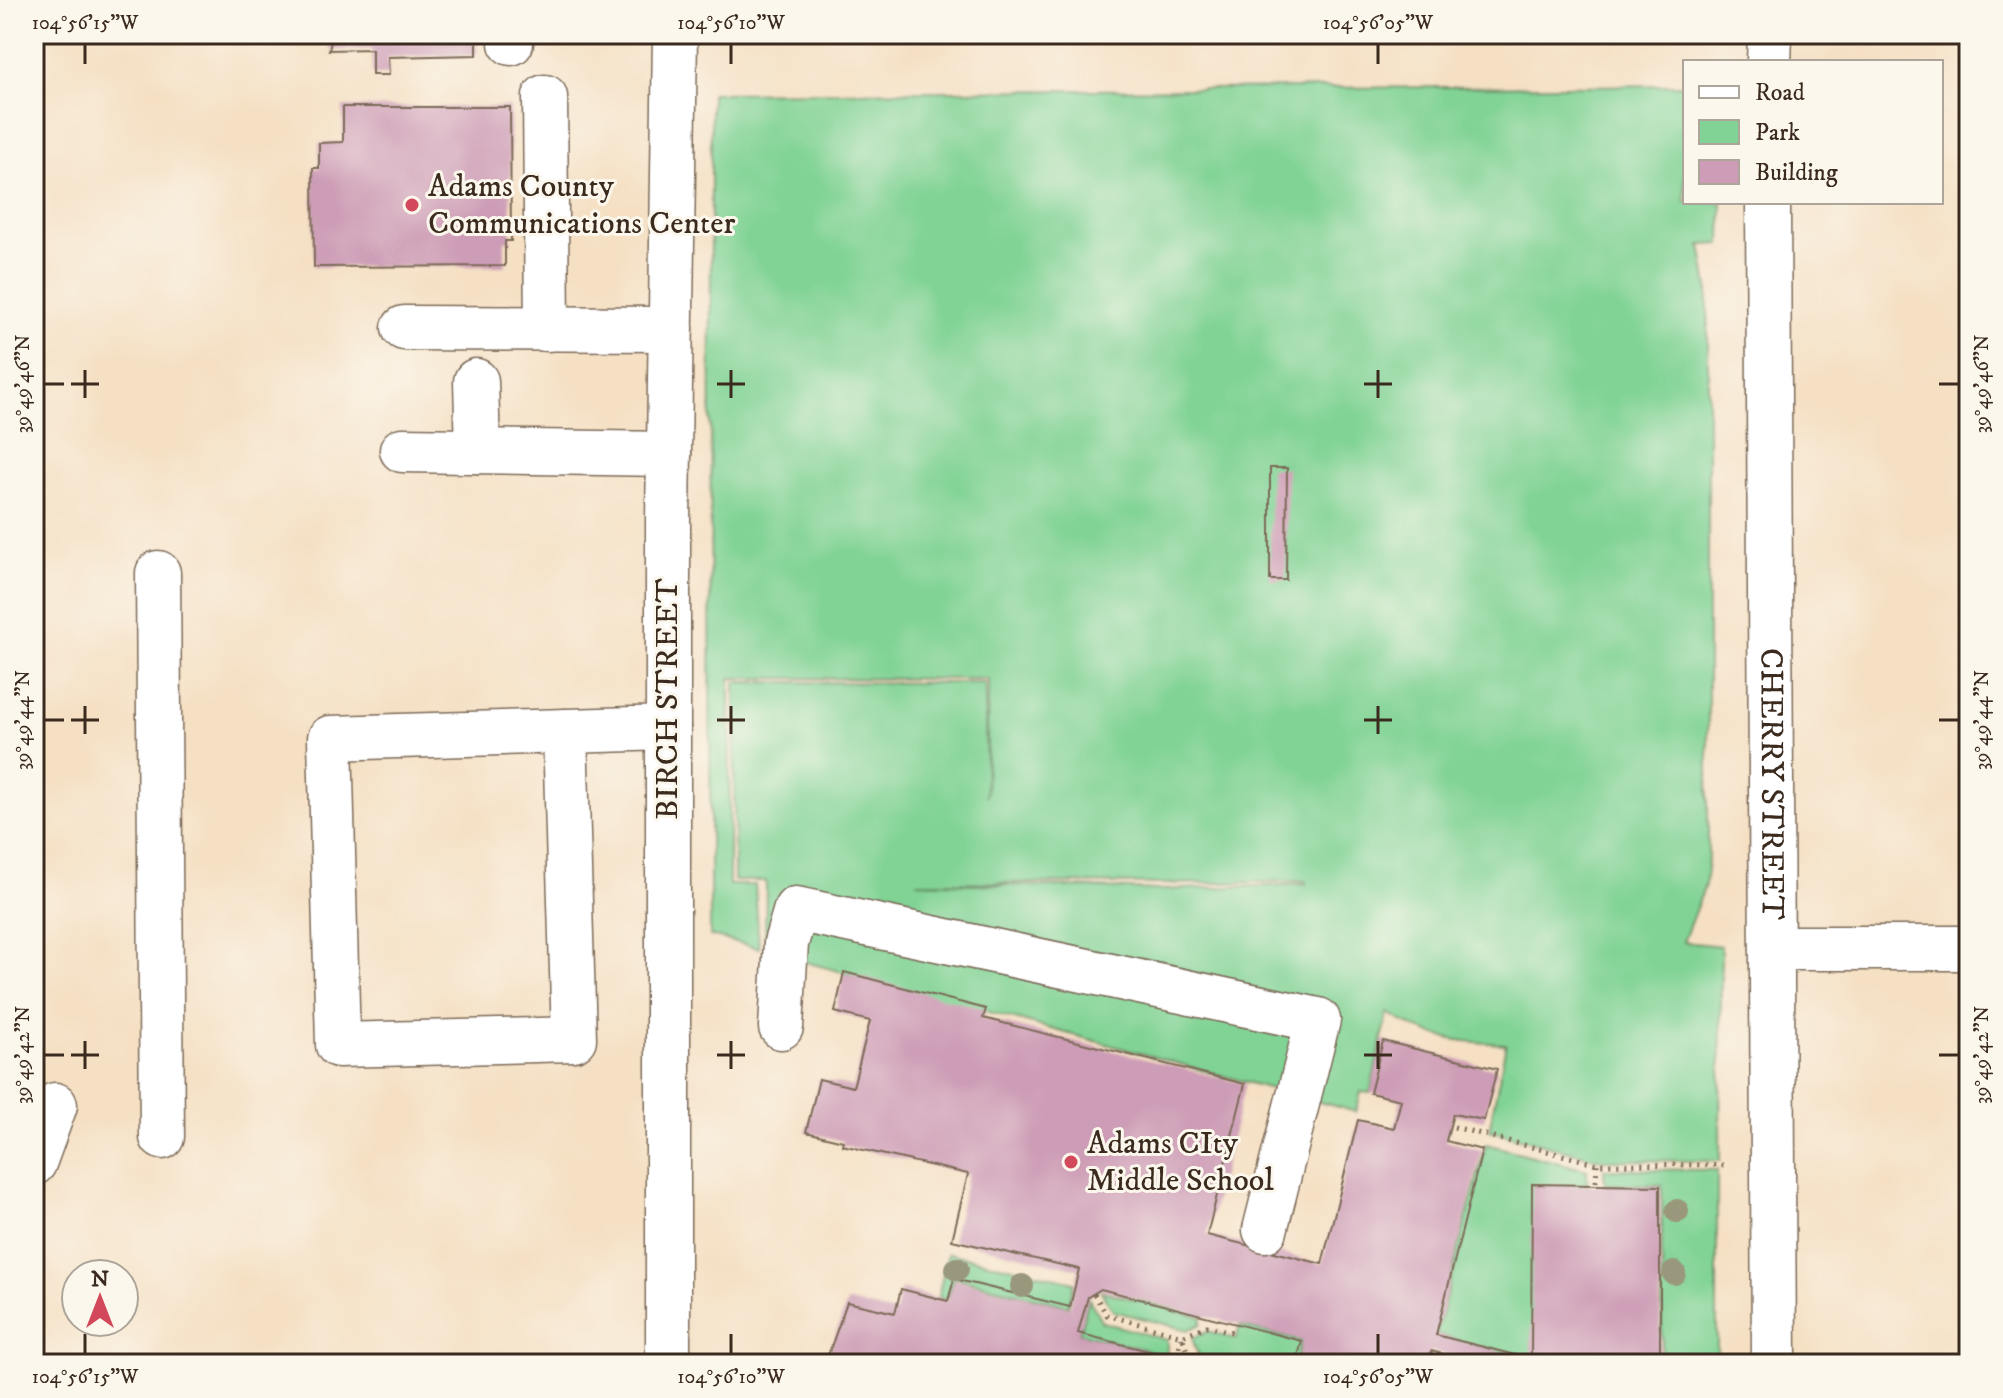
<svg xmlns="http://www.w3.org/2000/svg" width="2003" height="1398" viewBox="0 0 2003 1398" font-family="'IM FELL DW Pica',serif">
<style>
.green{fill:#81d395;stroke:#5e7e5a;stroke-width:2;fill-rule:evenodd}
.building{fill:#cd9cb6}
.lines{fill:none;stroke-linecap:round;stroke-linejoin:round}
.minor-casing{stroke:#7c6a58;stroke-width:47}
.path{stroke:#7c6a58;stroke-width:5;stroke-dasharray:2 6;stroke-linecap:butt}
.minor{stroke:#fff;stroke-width:44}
.tree{fill:#9a987c}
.ticks{fill:none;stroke:#3b2a1e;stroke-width:3}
.poi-dot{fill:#d1495b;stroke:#fbf7ec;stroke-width:3}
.labels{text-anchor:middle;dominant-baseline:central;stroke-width:6;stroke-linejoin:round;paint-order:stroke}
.poi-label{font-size:32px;fill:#3b2a1e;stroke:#fbf7ec;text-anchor:start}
.street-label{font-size:32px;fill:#3b2a1e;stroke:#fbf7ec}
.neatline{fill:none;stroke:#3b2a1e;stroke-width:3}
.ticks-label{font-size:20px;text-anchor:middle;fill:#3b2a1e}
</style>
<rect width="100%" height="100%" fill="#fbf7ec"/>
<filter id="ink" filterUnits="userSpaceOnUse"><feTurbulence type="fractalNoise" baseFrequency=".0125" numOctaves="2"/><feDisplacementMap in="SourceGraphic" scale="16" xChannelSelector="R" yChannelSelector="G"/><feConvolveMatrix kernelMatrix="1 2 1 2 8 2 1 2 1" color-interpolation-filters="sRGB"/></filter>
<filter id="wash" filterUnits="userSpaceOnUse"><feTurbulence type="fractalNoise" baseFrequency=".006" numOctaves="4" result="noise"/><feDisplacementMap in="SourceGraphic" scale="32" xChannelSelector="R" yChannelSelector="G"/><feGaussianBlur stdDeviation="1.8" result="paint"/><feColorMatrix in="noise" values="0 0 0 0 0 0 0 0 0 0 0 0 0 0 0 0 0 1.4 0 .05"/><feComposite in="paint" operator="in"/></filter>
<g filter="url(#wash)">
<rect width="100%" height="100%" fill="#f5e0c4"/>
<path class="green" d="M1685,85V202H1722L1721,244L1701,245L1708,287V860L1705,885L1683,942L1721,946L1720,1161L1603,1160L1489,1130L1506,1044C1458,1042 1430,1039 1388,1013L1370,1093L1361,1092L1356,1112L765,951L766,881H734L735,682L985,683L986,796L988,679L730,678L729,885H755L759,948L710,936L711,93ZM1305,881L1306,884L1158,890L916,882L1164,884Z
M1486,1144L1587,1170V1186L1531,1359L1436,1335Z
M1604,1169L1717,1170V1364H1662V1185L1605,1184Z
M948,1253L1074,1282L1068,1306L954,1277L947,1299L938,1297Z
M1101,1291L1202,1317L1201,1324L1188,1330L1113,1311Z
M1089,1299L1102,1322L1167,1340V1355L1079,1333Z
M1240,1326L1301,1341L1295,1364H1201L1192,1338L1207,1331L1236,1339Z"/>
<g id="blocks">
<path class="building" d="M333,34H477V55L388,57L389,75H372V49L329,50Z
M343,107H510L511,241H505V266L314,267L313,168H319V143L343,142Z
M1270,468H1287L1286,580H1270Z
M844,972L986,1009L983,1018L1245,1084L1207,1235L1322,1264L1358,1120L1394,1128L1401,1100L1370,1093L1383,1041L1497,1069L1484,1120L1453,1114L1446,1141L1482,1150L1436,1335L1531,1359L1532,1184L1660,1186V1364H1483L1431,1351L1428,1364H1296L1302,1341L1101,1289L1088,1297L1078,1333L1168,1356L1166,1364H825L847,1302L895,1313L901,1289L948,1301L954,1279L1070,1307L1079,1269L952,1240L968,1174L842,1145L843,1141L806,1132L819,1079L853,1087L870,1021L835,1012Z"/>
</g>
</g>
<g filter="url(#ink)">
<use href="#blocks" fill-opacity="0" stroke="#7c6a58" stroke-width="2"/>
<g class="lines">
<defs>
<g id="minor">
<path d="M511,34V43"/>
<path d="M1769,62L1770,34"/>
<path d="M545,97L547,329"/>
<path id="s1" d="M1768,202L1774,1364"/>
<path d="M404,328L671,329"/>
<path d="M476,381L478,451"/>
<path d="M402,450L669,454"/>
<path d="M158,573L162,1137"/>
<path d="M565,731L574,1039L338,1045L330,738L668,728"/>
<path d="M1773,948H1969"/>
<path d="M781,1027L786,943L796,909L1318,1020L1265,1230"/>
<path d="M34,1163L55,1105"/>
<path d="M668,1364V520L675,34"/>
</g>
</defs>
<use href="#minor" class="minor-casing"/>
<path class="path" d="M1454,1127L1597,1164L1724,1165
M1596,1182L1597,1164
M1094,1294L1107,1315L1182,1336L1175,1364
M1192,1364L1182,1336L1207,1326L1232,1332"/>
<use href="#minor" class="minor"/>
</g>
<g class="tree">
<circle cx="1677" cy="1211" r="12"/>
<circle cx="957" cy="1269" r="12"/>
<circle cx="1674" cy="1273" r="12"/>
<circle cx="1022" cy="1286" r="12"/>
</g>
</g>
<path class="ticks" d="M85,44V64M731,44V64M1378,44V64M85,370V398M731,370V398M1378,370V398M44,384H64M71,384H99M717,384H745M1364,384H1392M1939,384H1959M85,706V734M731,706V734M1378,706V734M44,720H64M71,720H99M717,720H745M1364,720H1392M1939,720H1959M85,1041V1069M731,1041V1069M1378,1041V1069M44,1055H64M71,1055H99M717,1055H745M1364,1055H1392M1939,1055H1959M85,1334V1354M731,1334V1354M1378,1334V1354"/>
<g class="poi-dot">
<circle cx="412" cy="205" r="8"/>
<circle cx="1071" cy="1162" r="8"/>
</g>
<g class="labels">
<g class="poi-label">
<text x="428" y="187">Adams County<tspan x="428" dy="37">Communications Center</tspan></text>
<text x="1087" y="1144">Adams CIty<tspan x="1087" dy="37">Middle School</tspan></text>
</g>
<g class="street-label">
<text transform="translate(668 699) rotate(-90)">BIRCH STREET</text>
<text stroke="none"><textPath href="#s1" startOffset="582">CHERRY STREET</textPath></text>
</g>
</g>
<rect width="2003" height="1398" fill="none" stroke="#fbf7ec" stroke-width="88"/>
<rect x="1683" y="60" width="260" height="144" fill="#fbf7ec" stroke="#aea59a" stroke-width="2"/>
<rect x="1699" y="86" width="40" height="12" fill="#ffffff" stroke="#aea59a" stroke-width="2"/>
<text x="1755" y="100" font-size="24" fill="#3b2a1e">Road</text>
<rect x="1699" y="120" width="40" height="24" fill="#81d395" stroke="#aea59a" stroke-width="2"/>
<text x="1755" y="140" font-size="24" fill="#3b2a1e">Park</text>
<rect x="1699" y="160" width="40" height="24" fill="#cd9cb6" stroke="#aea59a" stroke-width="2"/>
<text x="1755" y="180" font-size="24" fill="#3b2a1e">Building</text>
<g transform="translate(100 1298)"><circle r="38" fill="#fbf7ec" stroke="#aea59a" stroke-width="2"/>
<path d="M0-6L14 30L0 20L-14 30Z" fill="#d1495b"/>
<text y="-12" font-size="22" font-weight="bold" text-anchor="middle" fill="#3b2a1e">N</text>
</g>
<rect x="44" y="44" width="1915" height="1310" class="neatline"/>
<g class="ticks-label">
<text x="85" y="29">104°56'15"W</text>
<text x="731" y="29">104°56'10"W</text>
<text x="1378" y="29">104°56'05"W</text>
<text transform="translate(22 384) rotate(-90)" y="7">39°49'46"N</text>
<text transform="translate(1981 384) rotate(-90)" y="7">39°49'46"N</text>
<text transform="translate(22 720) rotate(-90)" y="7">39°49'44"N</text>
<text transform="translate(1981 720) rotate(-90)" y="7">39°49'44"N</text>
<text transform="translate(22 1055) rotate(-90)" y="7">39°49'42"N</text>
<text transform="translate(1981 1055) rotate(-90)" y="7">39°49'42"N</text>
<text x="85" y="1383">104°56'15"W</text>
<text x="731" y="1383">104°56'10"W</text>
<text x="1378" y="1383">104°56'05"W</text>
</g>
</svg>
